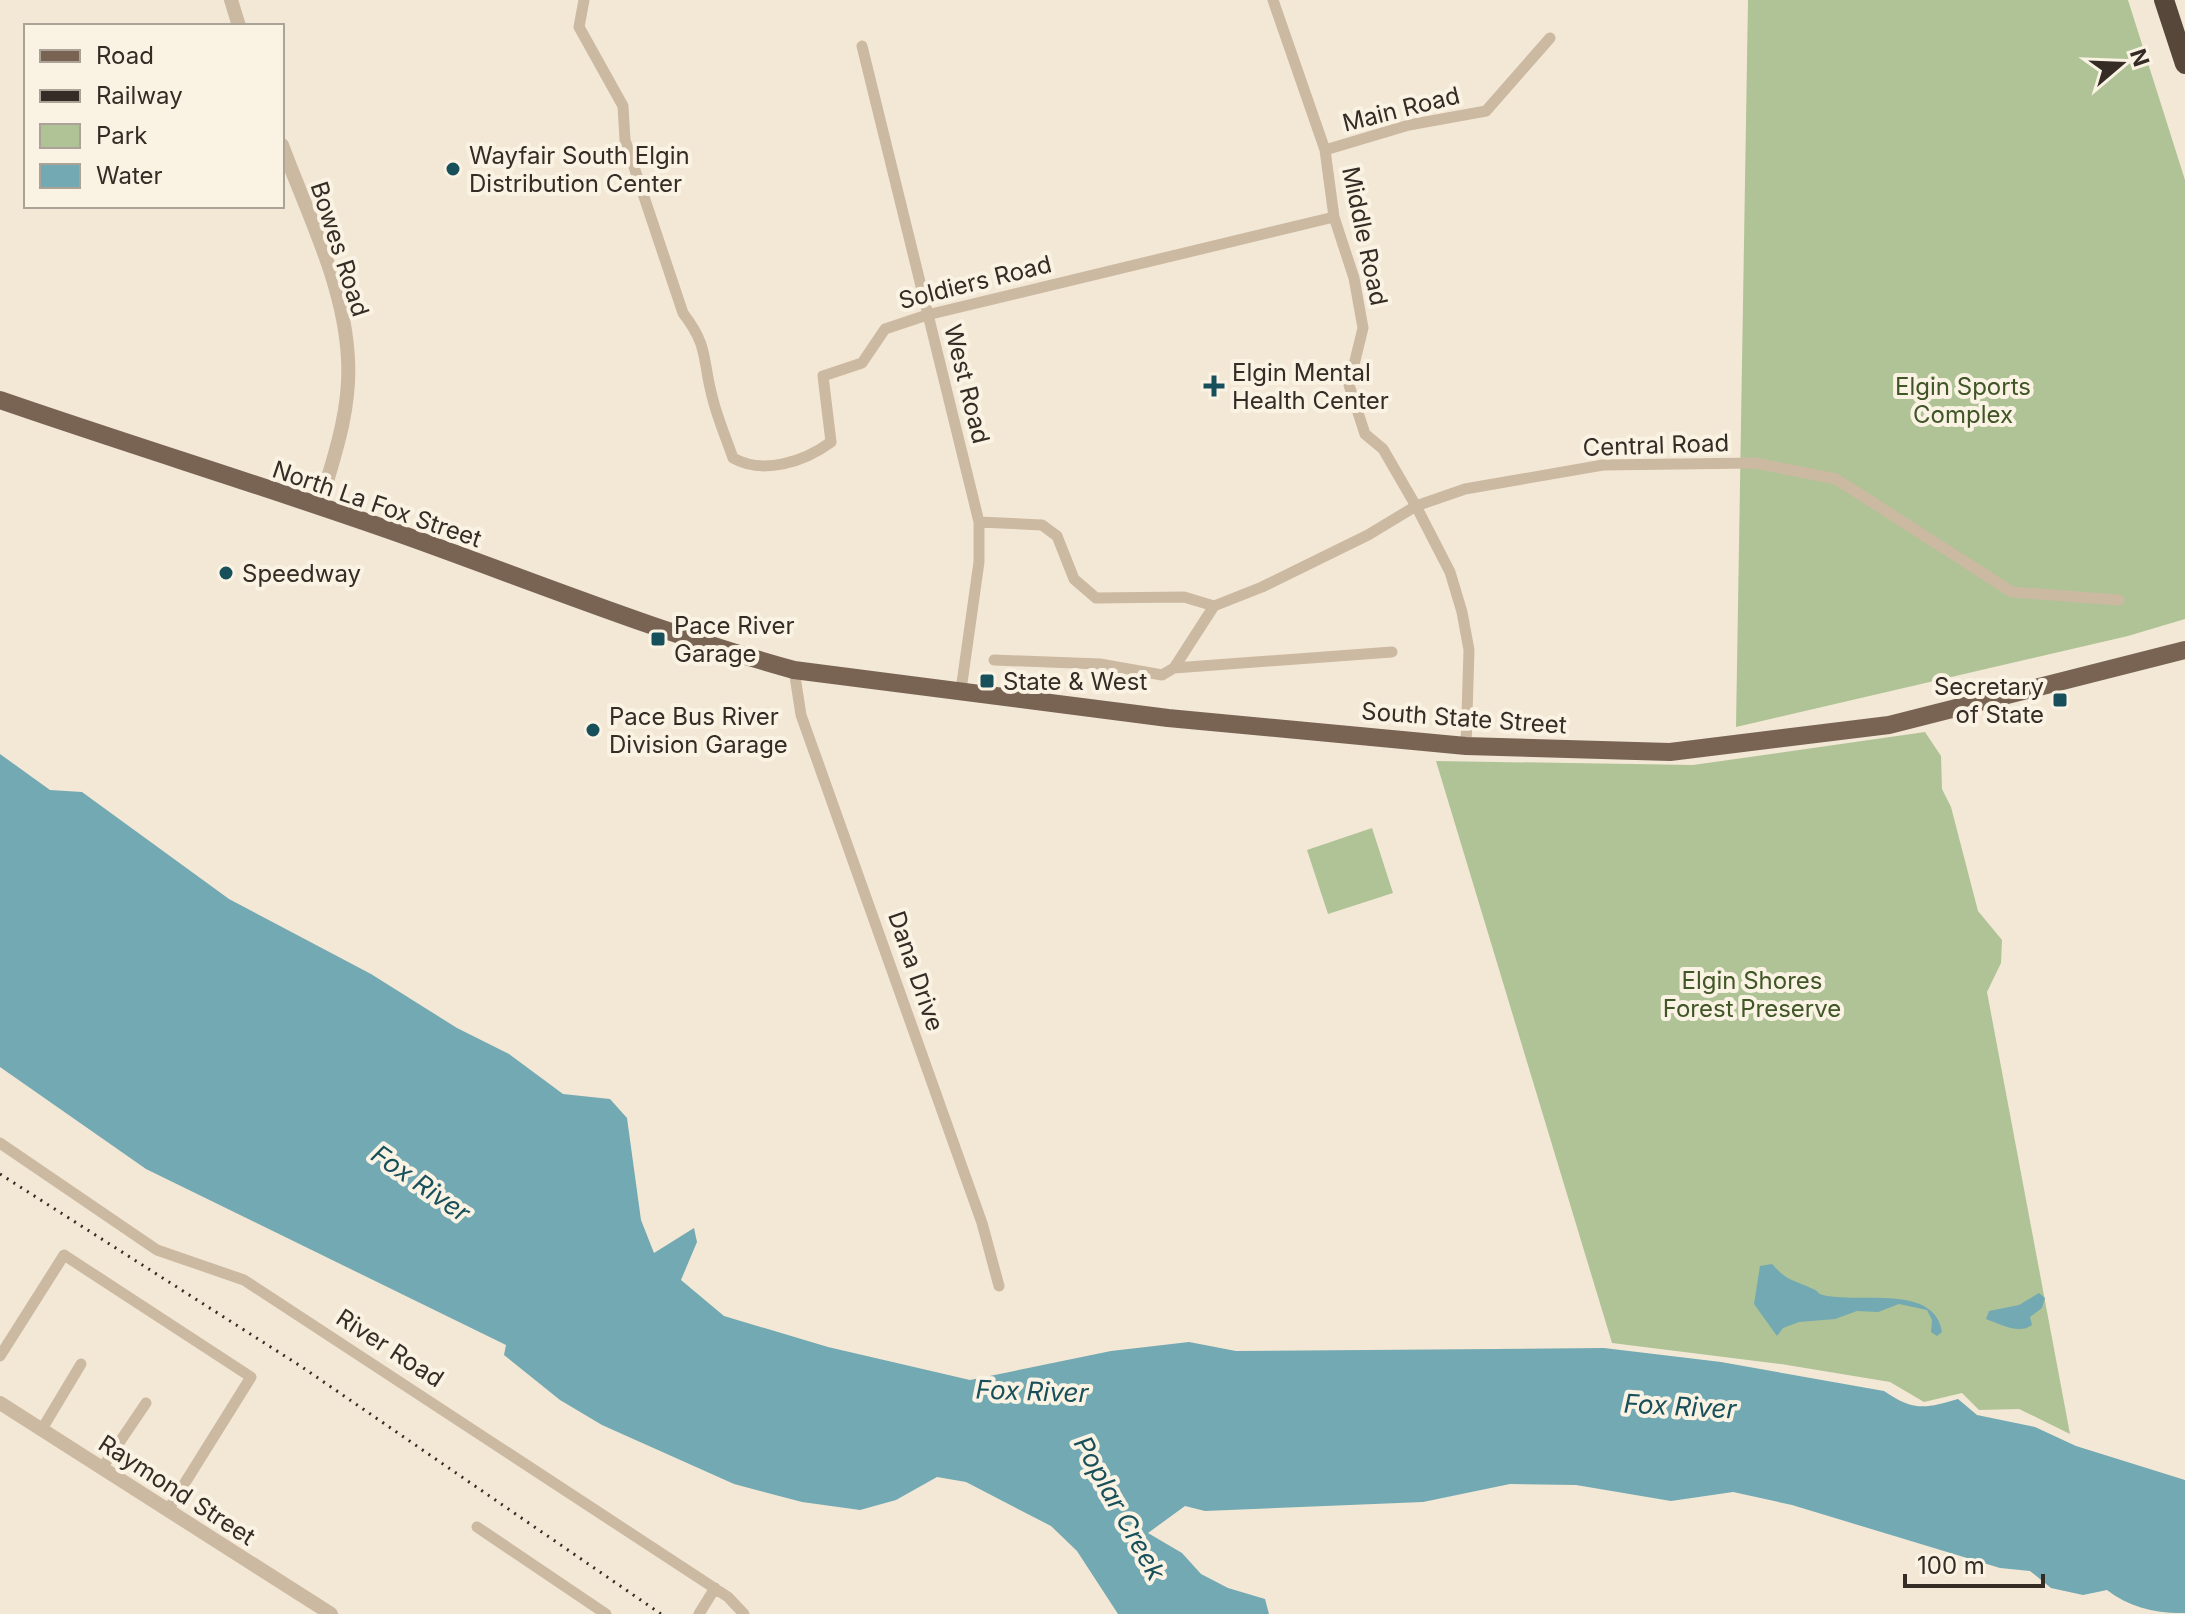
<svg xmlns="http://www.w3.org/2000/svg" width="2185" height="1614" viewBox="0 0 2185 1614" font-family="Inter,sans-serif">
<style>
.green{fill:#afc396}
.water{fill:#73a9b2}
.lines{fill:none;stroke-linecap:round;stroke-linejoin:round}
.minor{stroke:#ccb9a2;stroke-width:11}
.tertiary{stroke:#ccb9a2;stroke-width:14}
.primary{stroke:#796454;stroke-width:18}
.motorway{stroke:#57473b;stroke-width:20}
.rail{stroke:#352c25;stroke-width:3;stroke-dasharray:2 6;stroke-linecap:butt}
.poi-dot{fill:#174f5a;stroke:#faf2e3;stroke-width:3}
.labels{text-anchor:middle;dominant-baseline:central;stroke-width:8;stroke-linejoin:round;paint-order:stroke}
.street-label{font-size:24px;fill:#352c25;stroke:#faf2e3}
.poi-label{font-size:24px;fill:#352c25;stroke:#faf2e3;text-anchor:start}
.park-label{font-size:24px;fill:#405627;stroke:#faf2e3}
.water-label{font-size:26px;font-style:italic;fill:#174f5a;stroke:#faf2e3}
</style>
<rect width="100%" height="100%" fill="#f3e8d6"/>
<path class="green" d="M1748,0H2128L2185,180V619L2128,636L1736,727Z
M1925,732L1941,756L1942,789L1951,807L1978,911L2002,940L2001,963L1987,992L2070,1434L2019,1409L1979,1410L1962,1393L1924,1402L1890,1382L1781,1364L1612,1343L1436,761L1693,765Z
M1372,828L1393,893L1328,914L1307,850Z"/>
<path class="water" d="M0,754L50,790L82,792L229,899L371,974L457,1028L509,1054L563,1094L610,1099L627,1118L641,1220L654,1253L694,1228L697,1242L681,1280L724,1316L828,1347L970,1380L1111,1351L1189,1342L1236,1351L1604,1348L1721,1362L1884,1391C1913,1411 1925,1409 1958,1399L1977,1415L2035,1427L2076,1446L2185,1480V1613C2157,1614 2128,1607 2107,1590L2083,1595L2051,1588L2030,1571L2000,1568L1792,1505L1733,1492L1671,1501L1576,1485L1510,1484L1423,1502L1205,1511L1185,1506L1148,1533L1182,1553L1201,1574L1228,1588L1265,1599L1269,1614H1118L1077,1551L1051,1526L966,1482L937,1477L896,1500L860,1510L802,1502L734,1484L602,1425L560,1400L504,1355L506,1345L146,1169L0,1067Z
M1772,1264C1788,1282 1792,1279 1813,1289C1819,1291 1817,1294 1823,1295C1858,1304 1935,1283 1942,1332L1937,1336L1931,1332L1932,1320L1927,1310L1899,1304L1878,1312L1857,1311L1835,1319L1799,1322L1783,1328L1777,1336L1754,1304L1760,1266Z
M2039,1293L2045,1298L2042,1308L2030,1317L2032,1325C2019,1335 2000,1324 1986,1319L1989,1311L2019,1305Z"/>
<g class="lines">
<path class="minor" d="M584,0L579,27L623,106L625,140L683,313C709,347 702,358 712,396C717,417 726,438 733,458C763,475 804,462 831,442L823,376L862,363L885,329L927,315L1334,217
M1273,0L1325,150L1334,217L1354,278L1363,328L1349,385L1365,434L1383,449L1416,506L1450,572L1462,612L1469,650L1466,746
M862,46L979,522V562L961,690
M1325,150L1409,125L1486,111L1550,38
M979,522L1042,525L1057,536L1074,579L1096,598L1184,597L1214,606
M994,660L1100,664L1162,675L1174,668L1392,652
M1174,668L1214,606L1262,587L1368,535L1416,506L1465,489L1603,465L1755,463L1836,479L2012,592L2119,600
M794,670L801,715L982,1223L999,1286
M0,1143L157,1250L244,1280L728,1597L744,1614
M0,1356L64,1255L251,1377L168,1510
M42,1429L81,1364
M102,1468L146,1403
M477,1527L606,1614
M699,1614L715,1588"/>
<path class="tertiary" d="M231,0L239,26
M282,145C307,213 345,286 348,360C351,411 333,460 319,508
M0,1403L331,1614"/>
<path class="primary" d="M0,400C136,447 274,489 409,537C537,583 663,634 794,670L1168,718L1466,746L1670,752L1889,725L2185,650"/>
<path class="motorway" d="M2164,0L2185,64"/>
<path class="rail" d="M0,1174L302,1367L661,1614"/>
</g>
<g class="poi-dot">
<circle cx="453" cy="169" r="8"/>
<path d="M1210 374h8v8h8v8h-8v8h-8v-8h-8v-8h8z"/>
<circle cx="226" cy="573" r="8"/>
<rect x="650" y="631" width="16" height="16" rx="4"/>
<rect x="979" y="673" width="16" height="16" rx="4"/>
<rect x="2052" y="692" width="16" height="16" rx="4"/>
<circle cx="593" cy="730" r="8"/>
</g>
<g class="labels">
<g class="street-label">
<text transform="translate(1401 109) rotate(-14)">Main Road</text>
<text transform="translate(1365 236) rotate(78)">Middle Road</text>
<text transform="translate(340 249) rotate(72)">Bowes Road</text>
<text transform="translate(975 282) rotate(-14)">Soldiers Road</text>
<text transform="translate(967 384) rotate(76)">West Road</text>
<text transform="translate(1656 445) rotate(-2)">Central Road</text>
<text transform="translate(377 504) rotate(19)">North La Fox Street</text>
<text transform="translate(1464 718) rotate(4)">South State Street</text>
<text transform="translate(916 971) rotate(71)">Dana Drive</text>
<text transform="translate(390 1348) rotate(33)">River Road</text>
<text transform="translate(177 1490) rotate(33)">Raymond Street</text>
</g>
<g class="poi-label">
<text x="469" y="155">Wayfair South Elgin<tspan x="469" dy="28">Distribution Center</tspan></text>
<text x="1232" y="372">Elgin Mental<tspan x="1232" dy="28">Health Center</tspan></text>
<text x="242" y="573">Speedway</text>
<text x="674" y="625">Pace River<tspan x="674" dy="28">Garage</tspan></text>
<text x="1003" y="681">State &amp; West</text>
<text x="2044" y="686" text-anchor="end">Secretary<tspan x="2044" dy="28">of State</tspan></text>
<text x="609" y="716">Pace Bus River<tspan x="609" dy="28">Division Garage</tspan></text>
</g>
<g class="park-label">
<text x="1963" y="386">Elgin Sports<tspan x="1963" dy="28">Complex</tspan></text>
<text x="1752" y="980">Elgin Shores<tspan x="1752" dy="28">Forest Preserve</tspan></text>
</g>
<g class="water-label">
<text transform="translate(421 1183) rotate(35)">Fox River</text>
<text transform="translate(1032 1391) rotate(2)">Fox River</text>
<text transform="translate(1680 1406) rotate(3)">Fox River</text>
<text transform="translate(1120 1508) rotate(61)">Poplar Creek</text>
</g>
</g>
<rect x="24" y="24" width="260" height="184" fill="#faf2e3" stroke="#aba397" stroke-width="2"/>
<rect x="40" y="50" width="40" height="12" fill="#796454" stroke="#aba397" stroke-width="2"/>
<text x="96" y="64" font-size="24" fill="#352c25">Road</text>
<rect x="40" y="90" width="40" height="12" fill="#352c25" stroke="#aba397" stroke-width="2"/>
<text x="96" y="104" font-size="24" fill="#352c25">Railway</text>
<rect x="40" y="124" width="40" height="24" fill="#afc396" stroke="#aba397" stroke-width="2"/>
<text x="96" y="144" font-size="24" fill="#352c25">Park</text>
<rect x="40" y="164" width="40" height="24" fill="#73a9b2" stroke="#aba397" stroke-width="2"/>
<text x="96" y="184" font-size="24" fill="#352c25">Water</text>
<g transform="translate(2121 64) rotate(71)" stroke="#faf2e3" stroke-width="6" paint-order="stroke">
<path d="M0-6L14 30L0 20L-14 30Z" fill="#352c25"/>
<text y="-12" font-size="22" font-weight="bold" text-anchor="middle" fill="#352c25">N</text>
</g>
<path d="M1905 1574v12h138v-12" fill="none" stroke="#352c25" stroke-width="4"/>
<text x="1917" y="1574" font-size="24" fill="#352c25" stroke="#faf2e3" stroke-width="6" paint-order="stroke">100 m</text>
</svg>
